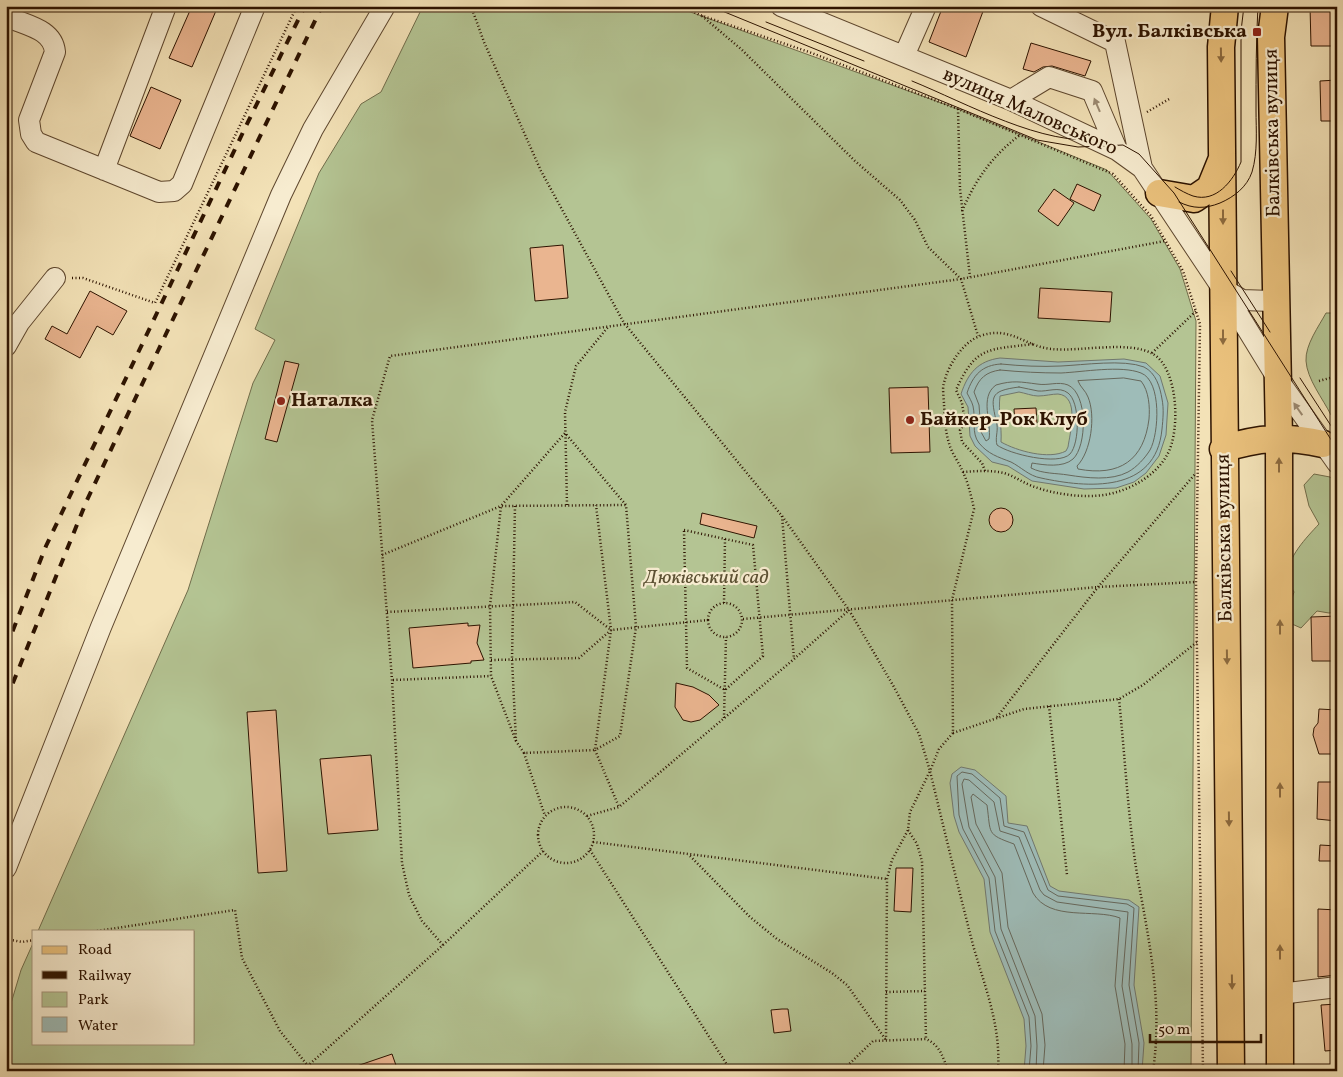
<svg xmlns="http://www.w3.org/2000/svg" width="1343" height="1077" viewBox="0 0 1343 1077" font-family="Vollkorn,serif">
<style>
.green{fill:#b4c493;stroke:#706c4a}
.water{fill:#9ebcb8;stroke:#71786e;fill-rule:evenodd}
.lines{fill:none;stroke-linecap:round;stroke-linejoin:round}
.shore{stroke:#66685c;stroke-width:1}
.building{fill:#eab590;stroke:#2d1300}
.minor-casing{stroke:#5e472e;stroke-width:22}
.major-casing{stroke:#2d1300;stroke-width:29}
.path{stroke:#2d1300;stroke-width:2.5;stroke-dasharray:1 2.5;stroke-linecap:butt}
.minor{stroke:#f7ecd0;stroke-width:20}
.major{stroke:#eac17c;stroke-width:26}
.tram{stroke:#2d1300;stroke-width:1}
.rail{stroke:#2d1300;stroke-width:4;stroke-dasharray:9 9;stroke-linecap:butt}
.oneway{fill:#8c6a3e}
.oneway2{fill:#9c8a72}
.poi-dot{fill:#8f2418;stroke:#f7ecd0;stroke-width:2}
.labels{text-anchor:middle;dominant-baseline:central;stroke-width:4.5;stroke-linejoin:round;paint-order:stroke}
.poi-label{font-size:20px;font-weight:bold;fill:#2d1300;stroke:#f7ecd0;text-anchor:start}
.street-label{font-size:20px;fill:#2d1300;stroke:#f7ecd0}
.park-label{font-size:20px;font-style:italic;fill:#5c5133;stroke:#f7ecd0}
</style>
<rect width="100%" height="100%" fill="#f3e2b7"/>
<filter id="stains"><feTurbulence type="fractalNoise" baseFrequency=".004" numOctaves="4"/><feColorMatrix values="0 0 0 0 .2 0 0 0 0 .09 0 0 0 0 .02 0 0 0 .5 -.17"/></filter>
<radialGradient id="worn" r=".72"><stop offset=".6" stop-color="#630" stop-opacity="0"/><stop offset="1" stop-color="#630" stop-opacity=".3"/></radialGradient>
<path class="green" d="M423,6H674L958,109L1107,170L1151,219L1180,269L1196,321L1191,1071H6V1020L21,970L34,941V1043H194V931H38L188,590L253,383L275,340L255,329L319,173L361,104L381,92Z
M1326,313H1337V413L1331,415C1323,399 1307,379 1306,361C1305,345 1319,326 1326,313Z
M1314,474L1330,477L1337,482V612L1329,613L1317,611L1301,628L1292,624L1288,611L1294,592C1292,588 1288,582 1288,577C1286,558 1307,537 1319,524L1309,506L1304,485Z"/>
<path class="water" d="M1000,358L1058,362L1124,359L1146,363L1160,376L1168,403L1166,435L1159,456L1146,473L1134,482L1116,488L1084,489L1032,481L1008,466L992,462L975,446L970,436L968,407L961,394C968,373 978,361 1000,358ZM1019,392C1025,393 1032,396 1038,396C1045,396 1052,394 1058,394C1080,396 1070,433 1068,447L1066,451C1049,460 1017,451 1001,442C1002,426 998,412 1000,396Z
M961,767L975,770L1006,796L1008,823L1027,826L1050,886L1059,891L1129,900L1139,907L1134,985L1144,1043L1142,1071H1024L1026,1046L1024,1019L990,932L984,879L959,832L954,816L950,783L952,774Z"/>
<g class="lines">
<path class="shore" d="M1001,364C1021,366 1041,367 1061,366C1083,365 1124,359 1144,367C1156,373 1160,387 1162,399C1164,409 1163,419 1162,429C1156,494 1087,488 1041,478C1029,476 1021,467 1011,462C998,457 988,454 979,443C971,433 976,419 973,406C972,402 969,397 967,393C973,375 982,365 1001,364Z
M1000,370C1020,372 1041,373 1061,373C1083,372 1121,365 1141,373C1162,381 1159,434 1150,450C1145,458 1137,467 1128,472C1111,481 1087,478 1068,475C1056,473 1043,474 1031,468L1032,463C1044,465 1063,468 1073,459C1087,446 1088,394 1068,385C1058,381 1048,386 1037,384C1021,382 1013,380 996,385C979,397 992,423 989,439L986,441L981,432L979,405L974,392C979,378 986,372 1000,370Z
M1124,378L1141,381C1149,391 1150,407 1149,419C1144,460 1120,477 1078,469L1077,466C1091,452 1096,416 1088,397C1086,391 1080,387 1078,381Z
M1019,387C1025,388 1032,390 1038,391C1047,392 1059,386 1068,393C1080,402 1080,443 1070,454C1058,466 1009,454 997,445C995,438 998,432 997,425C991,397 988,391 1019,387Z
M1029,1071L1031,1046L1029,1017L995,931L989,878L963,829L959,815L957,776L962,772L972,774L1000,798L1004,826L1024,832L1048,890L1058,896L1127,904L1134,908L1129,985L1139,1043L1138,1071
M1036,1071L1037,1046L1035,1016L1001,929L995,877L969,827L962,784L964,779L969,780L994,802L1000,831L1019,837L1040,890L1044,895L1057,902L1128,912L1122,986L1132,1044V1071
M1043,1071L1045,1045L1042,1014L1008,927L1002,873L976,824L971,797L973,794L987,805C991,834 986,834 1014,844L1033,893C1050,922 1094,908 1120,918L1115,986L1125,1044L1124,1071"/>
</g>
<path class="building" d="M192,6H218L192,67L169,58Z
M943,6H985L966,57L929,42Z
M1310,6H1337V46H1311Z
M1031,43L1091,61L1085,76L1052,66L1043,67L1034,72L1023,69Z
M1337,80V121H1321L1320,81Z
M151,87L181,100L160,149L130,136Z
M1077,184L1101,195L1094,211L1070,199Z
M1054,189L1074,203L1058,226L1038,211Z
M563,245L568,298L535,301L530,248Z
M1040,288L1112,292L1110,322L1038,318Z
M90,291L127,311L113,335L97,326L80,358L45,339L52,326L67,334Z
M285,361L299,364L277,442L265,439Z
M928,387L930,452L891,453L889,388Z
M1036,408L1037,423L1015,425L1014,409Z
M989 520a12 12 0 1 1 24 0a12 12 0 1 1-24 0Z
M702,513L757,526L754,538L700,524Z
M1337,616L1336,661H1312L1311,617Z
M468,623V626L480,625L477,643L484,660L471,661V663L413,668L409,628Z
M676,683L693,687L709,695L719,705L700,720L691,722L683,720L675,707Z
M1319,709L1337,710V754H1319L1313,735L1314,728L1318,723Z
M276,710L287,871L258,873L247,712Z
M371,755L378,830L328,834L320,759Z
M1318,782H1337V821L1317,819Z
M1320,845L1337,846V861H1319Z
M896,868H913L911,912L894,911Z
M1318,909L1337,910V975L1318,977Z
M1337,1004V1050L1325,1051L1321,1005Z
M782,1009H788L791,1031L774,1033L771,1010Z
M392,1054L398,1071H348V1069Z"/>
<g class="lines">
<defs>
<path id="minor" d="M6,6L10,18C29,26 53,30 55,52L29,120L31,134L36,142L159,192L174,191L182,184L255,6
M781,6L1011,100L1117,150L1142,168L1222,288L1279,381L1337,463
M1041,6L1115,42L1142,168
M904,56L926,6
M1011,100L1049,77L1092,91L1117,150
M104,170L166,6
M1222,288L1242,300L1275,301
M6,346L19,323L55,278
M6,868L101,627L281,195L313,129L385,6
M1280,994L1337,987"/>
<path id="major" d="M1225,6L1221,47L1231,1071
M1275,6L1271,37L1279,437L1280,1071
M1159,193L1194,199L1210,188L1221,161
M1223,449C1260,437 1285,436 1323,444"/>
</defs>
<use href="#minor" class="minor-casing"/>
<use href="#major" class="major-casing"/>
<path class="path" d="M471,6L484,42L541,171L624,323L782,516L849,610L894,687L919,734L930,771L910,812L908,830L892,860L887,879L886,1040
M682,6L700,15L809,52L958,109L1113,174L1151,216L1183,271L1200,324L1196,582L1203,1071
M702,16L741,49L855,161L900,200L915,220L928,247L961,279L978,336
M958,109L960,189L970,277
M1147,112L1171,98
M962,211C976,179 992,156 1020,135
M72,278H83L155,303L297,6
M1152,353L1196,311
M1319,381L1337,376
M965,423L1013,420
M985,471L982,463L962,442L960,430L965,423L962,403L956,390C976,345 989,350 1033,344
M963,472C976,471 991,470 1004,473C1014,476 1022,482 1032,486C1056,495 1092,500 1117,492C1137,486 1157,473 1167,455C1181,431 1178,368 1153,354C1129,340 1080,352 1052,349C1025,347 1011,325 980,336C963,342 948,365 944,383C942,389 944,398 944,405C945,418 945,431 949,443C951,452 958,461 962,470C968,482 971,495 974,509L952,600L953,733L939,749L930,771C944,829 958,887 973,945C985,988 1001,1025 998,1071
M567,505L565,412L576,366L608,327
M515,506L512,659L516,741L524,753L595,750L611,630L596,505
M782,516L794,659
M684,530L753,545L763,656L725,690L687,668Z
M382,555L501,506L626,505
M724,603L725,539
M708 620a17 17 0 1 1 34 0a17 17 0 1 1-34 0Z
M387,612L575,602L611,630
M743,619L1098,587L1196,582
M491,660L579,658L611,630L708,620
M393,680L491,676
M1119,699C1125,757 1128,817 1137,874C1149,941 1163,1003 1153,1071
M1049,706L1067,875
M997,717L1098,587L1196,473
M724,718L726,637
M953,733L1024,709L1119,699L1143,685L1197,642
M516,741L491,676L490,606L501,506L565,433L626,505L636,627L620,736L595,750L619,807
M524,753L545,816
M538 835a28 28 0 1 1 56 0a28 28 0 1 1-56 0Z
M587,816L619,807L794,659L848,611
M908,830L917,844L922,861L926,1039
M593,842L887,879
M590,850L731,1071
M690,856L750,917L777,939L832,973L847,985L886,1040
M97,931L235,910L242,958L280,1031L312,1071
M6,939L22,942L34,940
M443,945L422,921L409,895L402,863L392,680L372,420L390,356L961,279L1165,241
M886,992L925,991
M302,1071L443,945L543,851
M842,1071L873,1041L926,1039C940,1045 943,1057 948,1071"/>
<use href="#minor" class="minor"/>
<use href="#major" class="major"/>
<path class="tram" d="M710,6L1037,140L1078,147L1123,145L1139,154L1174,193L1337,449
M766,22L864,61
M912,81C966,103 1044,147 1101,139
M1175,187C1180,190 1187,194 1193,196C1216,203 1233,181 1241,162V31L1244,6
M1179,202C1193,209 1205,209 1220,203C1234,197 1247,187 1252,172C1258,152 1256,130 1256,110C1256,76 1256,41 1258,6
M1231,271L1270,332
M1300,378L1337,435"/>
<path class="rail" d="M6,648L46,546L246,126L305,6
M6,700L87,500L322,6"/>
</g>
<defs><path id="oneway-solid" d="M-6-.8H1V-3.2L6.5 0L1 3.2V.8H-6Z" transform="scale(1.25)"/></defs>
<g class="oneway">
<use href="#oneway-solid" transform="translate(1221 55) rotate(89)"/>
<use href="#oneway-solid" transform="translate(1223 217) rotate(90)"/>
<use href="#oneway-solid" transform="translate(1223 337) rotate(90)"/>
<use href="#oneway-solid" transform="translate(1279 465) rotate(-90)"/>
<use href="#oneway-solid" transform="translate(1280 627) rotate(-90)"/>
<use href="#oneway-solid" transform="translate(1227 657) rotate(89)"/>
<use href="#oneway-solid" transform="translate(1280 790) rotate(-90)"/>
<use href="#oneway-solid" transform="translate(1229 819) rotate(89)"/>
<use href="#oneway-solid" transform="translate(1280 952) rotate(-90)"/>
<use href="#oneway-solid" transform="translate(1232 982) rotate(89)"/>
</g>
<g class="oneway2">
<use href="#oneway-solid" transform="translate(1097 105) rotate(-113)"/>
<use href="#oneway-solid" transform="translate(1298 409) rotate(-125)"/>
</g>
<g class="poi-dot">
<rect x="1252" y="27" width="10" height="10" rx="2.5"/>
<circle cx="281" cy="401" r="5"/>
<circle cx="910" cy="420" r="5"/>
</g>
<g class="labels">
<g class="poi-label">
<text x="1247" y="32" text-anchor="end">Вул. Балківська</text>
<text x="291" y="401">Наталка</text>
<text x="920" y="420">Байкер-Рок Клуб</text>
</g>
<g class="street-label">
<text transform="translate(1030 112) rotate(24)">вулиця Маловського</text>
<text transform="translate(1273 133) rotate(-91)">Балківська вулиця</text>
<text transform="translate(1225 538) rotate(-91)">Балківська вулиця</text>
</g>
<g class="park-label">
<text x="706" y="578">Дюківський сад</text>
</g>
</g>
<rect width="1343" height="1077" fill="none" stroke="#f3e2b7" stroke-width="25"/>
<rect x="8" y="8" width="1328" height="1062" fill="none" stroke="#2d1300" stroke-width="2.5"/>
<rect x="12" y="12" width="1318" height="1052" fill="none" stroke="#2d1300"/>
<rect x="32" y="930" width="162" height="115" fill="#f7ecd0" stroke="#a6957d"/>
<rect x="42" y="946" width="25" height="8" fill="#eac17c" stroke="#a6957d"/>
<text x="78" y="954" font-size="15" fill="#2d1300">Road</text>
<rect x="42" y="971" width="25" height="8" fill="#2d1300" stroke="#a6957d"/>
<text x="78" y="980" font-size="15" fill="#2d1300">Railway</text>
<rect x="42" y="992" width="25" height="15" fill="#b4c493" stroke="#a6957d"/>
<text x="78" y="1004" font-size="15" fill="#2d1300">Park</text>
<rect x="42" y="1017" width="25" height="15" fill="#9ebcb8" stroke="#a6957d"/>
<text x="78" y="1030" font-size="15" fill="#2d1300">Water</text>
<path d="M1150 1034v8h111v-8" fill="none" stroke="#2d1300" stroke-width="2.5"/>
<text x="1158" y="1034" font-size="15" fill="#2d1300" stroke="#f7ecd0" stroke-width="4" paint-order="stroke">50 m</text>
<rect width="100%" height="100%" filter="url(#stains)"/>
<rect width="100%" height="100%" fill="url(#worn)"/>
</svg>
